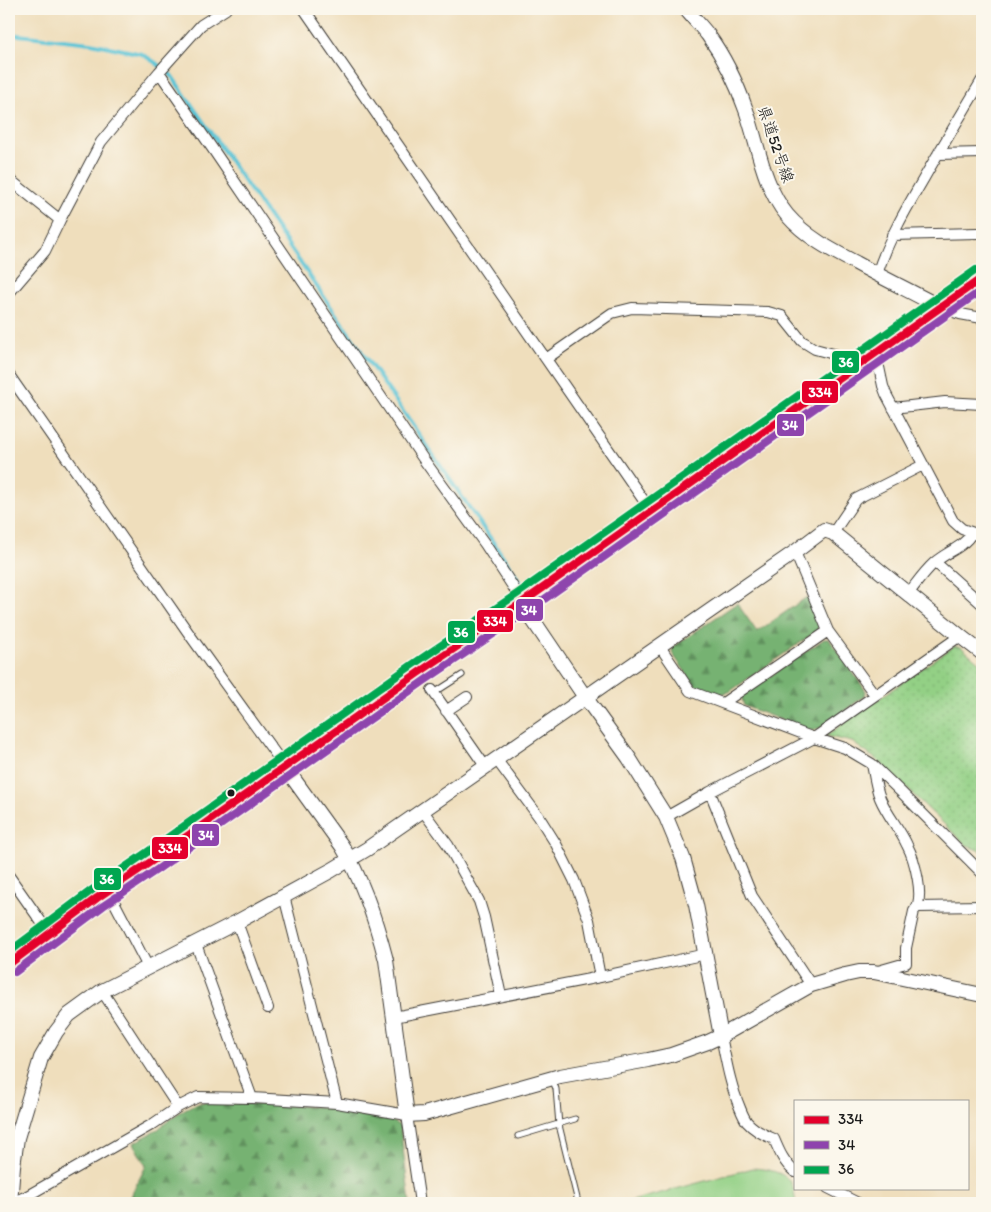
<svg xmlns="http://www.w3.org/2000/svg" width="991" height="1212" viewBox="0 0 991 1212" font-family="Itim,'Klee One',sans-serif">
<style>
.forest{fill:url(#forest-firs);stroke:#496747}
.park{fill:url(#park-dots);stroke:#587650}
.pitch{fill:#93d085;stroke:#587650}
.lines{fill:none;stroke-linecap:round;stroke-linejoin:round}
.stream{stroke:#5bc4d6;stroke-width:4}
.lane-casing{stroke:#3c3934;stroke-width:7}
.street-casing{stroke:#3c3934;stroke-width:12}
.secondary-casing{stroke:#3c3934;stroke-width:16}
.highway-casing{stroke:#3c3934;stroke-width:21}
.lane{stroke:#fff;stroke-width:5}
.street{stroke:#fff;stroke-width:10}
.secondary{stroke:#fff;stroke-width:14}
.highway{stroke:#fff;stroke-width:19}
.bus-1-casing{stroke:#fbf7ec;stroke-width:11}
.bus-2-casing{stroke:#fbf7ec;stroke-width:11}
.bus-3-casing{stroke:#fbf7ec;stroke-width:11}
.bus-1{stroke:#e4002b;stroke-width:8}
.bus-2{stroke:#8e44ad;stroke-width:8}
.bus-3{stroke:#00a651;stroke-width:8}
.bus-dot{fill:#1c1c1c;stroke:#fbf7ec;stroke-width:2}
.labels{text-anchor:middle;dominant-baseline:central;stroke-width:4;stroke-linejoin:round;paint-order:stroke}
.street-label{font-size:16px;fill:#1c1c1c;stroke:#fbf7ec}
.line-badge{stroke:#fbf7ec;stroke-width:2}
.badge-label{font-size:14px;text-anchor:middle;font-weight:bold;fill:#fff}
</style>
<defs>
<pattern id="forest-firs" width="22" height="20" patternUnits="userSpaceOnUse" patternTransform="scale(1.25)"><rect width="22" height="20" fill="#76b272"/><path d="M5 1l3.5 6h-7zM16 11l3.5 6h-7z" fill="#60905d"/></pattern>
<pattern id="park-dots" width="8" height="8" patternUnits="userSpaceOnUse" patternTransform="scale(1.25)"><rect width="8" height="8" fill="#93d085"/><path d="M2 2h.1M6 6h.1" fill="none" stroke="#7eb272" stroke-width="1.8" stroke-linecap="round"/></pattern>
</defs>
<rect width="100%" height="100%" fill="#fbf7ec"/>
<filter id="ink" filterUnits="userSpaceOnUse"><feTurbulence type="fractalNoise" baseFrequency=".02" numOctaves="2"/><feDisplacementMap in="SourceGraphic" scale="10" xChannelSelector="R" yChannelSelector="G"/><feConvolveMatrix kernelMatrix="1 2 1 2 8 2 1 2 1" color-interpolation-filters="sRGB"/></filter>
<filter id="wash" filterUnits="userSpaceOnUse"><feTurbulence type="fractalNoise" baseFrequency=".0096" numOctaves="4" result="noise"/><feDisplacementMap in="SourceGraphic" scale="20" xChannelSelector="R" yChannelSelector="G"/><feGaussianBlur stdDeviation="1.12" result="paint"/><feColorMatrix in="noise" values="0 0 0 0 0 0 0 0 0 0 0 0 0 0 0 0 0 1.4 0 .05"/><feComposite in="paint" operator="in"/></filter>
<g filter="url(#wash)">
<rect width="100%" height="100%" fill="#efdebc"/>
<path class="forest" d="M807,597L819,625L817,631L729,692L716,695L696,687L672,653L673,647L737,603L757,632Z
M824,639H829L866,691L865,696L819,729L811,731L744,706L741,696Z
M204,1102L320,1107L392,1121L400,1126L410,1203H127L146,1166L133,1143C140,1139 149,1135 157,1130C170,1119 186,1105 204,1102Z"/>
<path class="park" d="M954,646L961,647L982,665V848L980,851L966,845L877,760L852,742L826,736Z"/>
<path class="pitch" d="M753,1168C765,1169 784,1171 791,1183C794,1188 795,1197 796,1203H624Z"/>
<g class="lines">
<path class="stream" d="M9,34L91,43L142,54L156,63L171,75L522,584"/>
</g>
</g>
<g filter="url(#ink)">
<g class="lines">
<defs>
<path id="lane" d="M434,693L462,675
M552,1078L556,1089L559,1125L577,1198
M518,1136L575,1119"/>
<path id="street" d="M304,9L651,511
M159,72L212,148L424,460L485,544L523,602
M938,154L982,153
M9,179L60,220
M892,235L978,233
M877,274C888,240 906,209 924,178C943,145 963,112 982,80
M9,293L45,251L60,220L101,142L159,72L201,25L226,9
M941,308L960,314L982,318
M876,353L883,386L886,394L953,521L962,529L982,536
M546,359L612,313L632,308L768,312L782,316L802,341L815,349L845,357L857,367
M9,375L192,638L285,767
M893,408L945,402L982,404
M833,533L856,499L923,465
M795,552L828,631L875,695
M935,562L982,604
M908,594C916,584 924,572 934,563C946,552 963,548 972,533
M659,645L690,691L814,738L845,748L872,764L901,792L982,873
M432,690L485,766
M723,703L828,631
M446,711L467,697
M496,759L539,817L556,844L574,880L589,920L600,977
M872,764C874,775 876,788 880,798C887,815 899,828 907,845C914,858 926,899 914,911L906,948V963L878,971
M710,792L752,896L811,985
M423,811L448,845L479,901L484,917L501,996
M666,817L710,792L814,738L960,636
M9,876L49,933
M108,890L148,967
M284,896L337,1103
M918,907L982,906
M237,922L268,1008
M196,944L252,1098
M102,991L178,1107
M394,1017L600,977L706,954
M721,1036C726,1060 730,1085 740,1108C742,1113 744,1118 747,1122C754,1130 764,1135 774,1139C779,1151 784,1163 795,1172
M828,1188L858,1203
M10,1203L27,1196L153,1124L178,1107L198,1097L252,1098L337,1103L407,1115L420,1203"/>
<path id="secondary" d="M686,9C693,18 701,26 708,35C724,57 737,84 746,110C758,144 763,186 787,215C806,237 831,250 856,263C883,278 912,292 940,307
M523,602L531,617L585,697L629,758L666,817L683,858L696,905L721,1036
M285,767L342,846C363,881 376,921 386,960L407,1115L424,1114L560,1076L648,1060L671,1055L708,1042L721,1036L811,985L845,975L859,972H874L982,995
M10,1203L13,1166L17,1138L41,1058L56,1032L69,1015L102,991L237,922L332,870L367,849L795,552L824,530L833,533L960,636L982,653"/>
<path id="highway" d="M9,964C55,928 103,893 152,861L418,673L523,602L982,278"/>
</defs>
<use href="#lane" class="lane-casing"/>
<use href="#street" class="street-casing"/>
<use href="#secondary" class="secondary-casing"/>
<use href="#highway" class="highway-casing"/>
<use href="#lane" class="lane"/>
<use href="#street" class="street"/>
<use href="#secondary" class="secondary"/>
<use href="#highway" class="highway"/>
<defs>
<path id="bus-1" d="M9,964L97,898L152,861L418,673L523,602L982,278"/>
<path id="bus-2" d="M15,972L103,906L158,869L424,681L529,610L982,290"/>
<path id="bus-3" d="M9,952L92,890L146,853L412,665L517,594L976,270"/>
</defs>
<use href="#bus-1" class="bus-1-casing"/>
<use href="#bus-2" class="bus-2-casing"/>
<use href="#bus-3" class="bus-3-casing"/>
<use href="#bus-1" class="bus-1"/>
<use href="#bus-2" class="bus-2"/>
<use href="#bus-3" class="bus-3"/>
</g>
</g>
<circle class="bus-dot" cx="231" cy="793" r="4.5"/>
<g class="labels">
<g class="street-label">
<text transform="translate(776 144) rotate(71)">県道52号線</text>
</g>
</g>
<g class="line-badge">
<rect x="831" y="350" width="29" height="24" rx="5" fill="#00a651"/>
<rect x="801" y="380" width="38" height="24" rx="5" fill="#e4002b"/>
<rect x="776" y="413" width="29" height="24" rx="5" fill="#8e44ad"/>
<rect x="515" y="598" width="29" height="24" rx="5" fill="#8e44ad"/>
<rect x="476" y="609" width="38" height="24" rx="5" fill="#e4002b"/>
<rect x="447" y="620" width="29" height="24" rx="5" fill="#00a651"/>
<rect x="191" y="823" width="29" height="24" rx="5" fill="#8e44ad"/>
<rect x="151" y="836" width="38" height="24" rx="5" fill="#e4002b"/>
<rect x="93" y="867" width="29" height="24" rx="5" fill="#00a651"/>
</g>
<g class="badge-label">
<text x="846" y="367">36</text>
<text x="820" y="397">334</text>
<text x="790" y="430">34</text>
<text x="529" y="615">34</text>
<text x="495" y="626">334</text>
<text x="461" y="637">36</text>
<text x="206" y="840">34</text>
<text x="170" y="853">334</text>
<text x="107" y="884">36</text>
</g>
<rect width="991" height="1212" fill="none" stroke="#fbf7ec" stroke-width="30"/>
<rect x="794" y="1100" width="175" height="90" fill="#fbf7ec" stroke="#a29f99"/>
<rect x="804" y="1116" width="25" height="8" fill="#e4002b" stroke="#a29f99"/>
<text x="838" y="1124" font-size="15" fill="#1c1c1c">334</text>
<rect x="804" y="1141" width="25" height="8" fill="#8e44ad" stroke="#a29f99"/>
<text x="838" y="1150" font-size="15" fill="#1c1c1c">34</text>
<rect x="804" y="1166" width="25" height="8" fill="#00a651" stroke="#a29f99"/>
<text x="838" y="1174" font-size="15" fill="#1c1c1c">36</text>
</svg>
